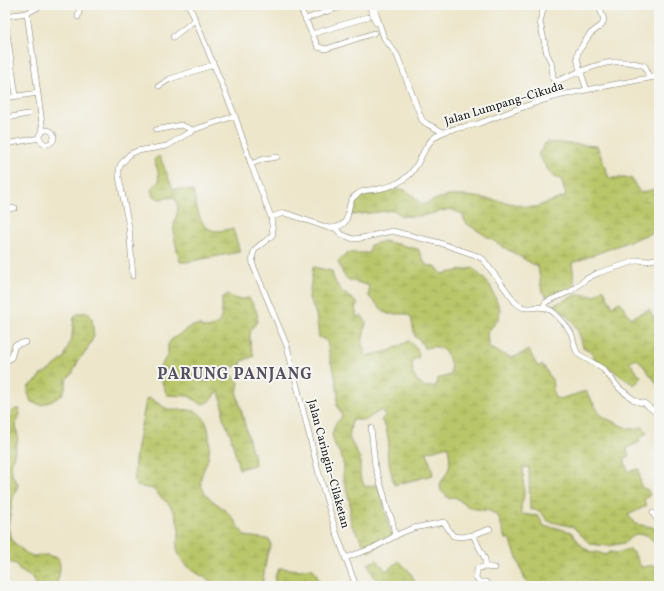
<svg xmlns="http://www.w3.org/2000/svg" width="664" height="591" viewBox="0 0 664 591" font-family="Vollkorn,serif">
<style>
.wetland{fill:url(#wetland-marsh);stroke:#6a7142}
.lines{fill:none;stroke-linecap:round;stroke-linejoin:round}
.minor-casing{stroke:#848174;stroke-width:6}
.minor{stroke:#fff;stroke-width:5}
.labels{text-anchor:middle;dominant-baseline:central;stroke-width:4;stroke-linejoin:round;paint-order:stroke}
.street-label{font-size:12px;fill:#1c1c1c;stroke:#f6f6f2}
.district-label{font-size:16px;font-weight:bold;letter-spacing:1px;fill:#564f60;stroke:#f6f6f2}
</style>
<defs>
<pattern id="wetland-marsh" width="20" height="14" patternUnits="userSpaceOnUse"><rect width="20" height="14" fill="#b9c669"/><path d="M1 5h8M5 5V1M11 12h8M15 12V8" fill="none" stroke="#9eaa5a"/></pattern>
</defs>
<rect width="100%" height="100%" fill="#f6f6f2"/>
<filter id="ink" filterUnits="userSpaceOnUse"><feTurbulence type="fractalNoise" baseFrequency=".025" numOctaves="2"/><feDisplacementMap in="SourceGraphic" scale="8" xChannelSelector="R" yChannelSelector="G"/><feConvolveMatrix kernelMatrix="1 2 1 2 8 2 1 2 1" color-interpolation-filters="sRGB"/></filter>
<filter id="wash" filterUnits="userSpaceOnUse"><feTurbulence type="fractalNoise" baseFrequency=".012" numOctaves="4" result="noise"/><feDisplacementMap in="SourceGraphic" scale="16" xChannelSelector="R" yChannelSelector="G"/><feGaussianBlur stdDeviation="0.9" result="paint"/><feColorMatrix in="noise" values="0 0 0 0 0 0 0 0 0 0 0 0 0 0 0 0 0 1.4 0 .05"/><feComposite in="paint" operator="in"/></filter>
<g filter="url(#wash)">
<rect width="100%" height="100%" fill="#ede6cb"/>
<path class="wetland" d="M546,142L597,146L609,178H631L640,193L659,188V221L655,223L654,232L572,263L575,288L550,300L542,292L538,267L505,248L466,223L462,214L450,209L421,216H401L394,210L352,215C353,210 353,201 357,197C363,193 372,196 379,194C386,193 393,188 400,189C413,191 414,200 423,205C429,202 436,199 443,197C467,192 505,203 529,207H536L566,196L561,179L553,177L538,155Z
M157,157H160L173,189H180L193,191C197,205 198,230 217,231C222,231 228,229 233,229L240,252L186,262H180C178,253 175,243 174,234C172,220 183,209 174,197L160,199L153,196L151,192L152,188L159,181L158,171L154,160Z
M384,241L418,249L426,265L436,267L442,274L473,268L490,285L500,309L499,318L487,333L489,348L512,358L529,350L537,366L543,365L552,380L554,397L560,399L586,391L601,416L629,429L643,427L647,433L639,438L640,442L627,448L629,457L624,459L628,471L639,469L641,487L648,490L650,495L644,500L646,506L628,515L635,524L652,527L659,531V546L647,535L635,534L624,543L608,546L590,544L573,527L548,521L540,511L530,509L529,467L523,468L524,495L521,506V514L538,516L545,527H554L571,532L582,546L592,553L598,552L605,555L611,552L618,553L628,549L634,553L641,567L658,565L659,586H598L592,581L589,583V586H531L525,580L510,539H506L498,516L490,511L470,508L455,497L449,499L441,491L440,484C451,467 451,466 448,446L427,452L433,475L394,485L387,453L389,443L386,428L381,420L385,416L381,410L366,420H352L349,437L360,459V476L365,487L378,484L392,536L369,552L352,526L350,518V502L343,477L344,467L341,455L335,446L332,434L336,422L340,420L342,415L337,405L338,394L334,371L331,363L327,341L319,337L316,314L309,298L313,267L332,271C334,288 346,294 358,304L355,308L357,317L362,316L366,322L362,344L366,356L389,351L409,341L417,349L419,357L412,361L413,375L423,387L436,386L437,379L451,375C451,364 450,351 437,347C434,346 428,348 424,348L419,339L415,337L411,317L406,314H387L369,297V286C348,278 346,285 338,261L348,253H369L370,245Z
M603,288L612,306L620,302L631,318L649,309L653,317L659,316V386L641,363L636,358L629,362L642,378L634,385L611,369L595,360L592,352L583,347C577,323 572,320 553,305L579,294L595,296Z
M228,294C235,300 240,300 249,298C252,304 260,313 257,321C255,326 250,329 250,335C249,342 252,350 254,356L242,361L241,365L227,368L229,372L239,382L237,394L255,463L254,465L239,469L230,433L223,418V407L219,391L209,401L204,404H201L189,396L167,395L160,377L158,369L168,355V345L171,340L192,326L200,325L203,328C224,328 222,315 222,298Z
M85,312H88L92,319L94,336L86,352L79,359L72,374L67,379L65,388L62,395L52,401L41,405L31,402L28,392L29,386L38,380L40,375L48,371L64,358L72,336L74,317L77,314Z
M148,398C157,400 164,410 173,410C180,410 187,409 195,411C211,418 211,444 208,458C206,467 199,476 201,485C205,498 217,503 226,511C234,518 239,528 245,536L267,539L270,540L271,546L267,555L262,586H216V584C201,575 176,565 177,544C177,541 179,538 179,535C180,528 176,515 172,509C169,502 159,497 153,489L137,486L135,483C132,456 142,427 146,399Z
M15,409H19L20,414L16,424L18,437L17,444L11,465L12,474L18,485L13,498L8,527L11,540L26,553L33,556L47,555L58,558C62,567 59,577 56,586H36L34,579L19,570L16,564L5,561V416H8Z
M377,560L386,571L399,561L410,572L417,586H379L368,564Z
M280,568L299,570L312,568L316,573L319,582L308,586H274L276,573Z"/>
</g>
<g filter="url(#ink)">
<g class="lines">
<defs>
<path id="minor" d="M189,5L235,116L251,164L271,217L284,213L291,215L329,228C357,227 342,205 356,195C364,189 370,190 379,189C389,187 402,182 409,175C421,164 423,145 436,136C447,128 464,128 477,124C503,115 528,104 554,97C586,89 618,84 649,78L656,77L659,78
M299,5L318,47L326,49L374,33
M369,5L376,23
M373,5L384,38L397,55L422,120L427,124L443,132
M547,5L543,10L540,22L547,54L551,62L556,97
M27,13L43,131
M5,16L27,13L42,5
M78,17L79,11L84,5
M5,19L16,96
M305,19L346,5
M312,34L368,17
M173,37L195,20
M554,82C587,70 608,54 645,66L649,78
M159,86L170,79L213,65
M587,90L579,67L577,57L578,52L590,34L602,25L604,20L599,5
M5,98L38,93
M5,118L28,114
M156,130L181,125L193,130
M40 137a7 7 0 1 1 14 0a7 7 0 1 1-14 0Z
M5,144L40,138
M251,164L264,159L277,157
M5,209L15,208
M271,217L273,234C263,247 250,244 253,265L287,346L319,474L336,532L356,586
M335,228L341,234L353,239L362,238L392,231L440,243L475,255L483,259L515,302C528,315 535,302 550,310C556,313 568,327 571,333C574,340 574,348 578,354L603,369L620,389L633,399L638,402L644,403L659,415
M133,276L129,227L119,177V169L121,164L130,154L137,151L167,146L193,130L235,116
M543,307L545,303L548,301L571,291L586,279L598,273L639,260L646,261L659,258
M5,362L11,358L15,345L26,342
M371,428L375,466L384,495L387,508L392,520L395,535
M653,513L659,523
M473,535L490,529
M345,558L373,548L401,533L414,528L444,522L453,536L462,537L473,535L485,559V567L479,568L477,570L476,578L479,582H486L489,586
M485,567L495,568"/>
</defs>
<use href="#minor" class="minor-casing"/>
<use href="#minor" class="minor"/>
</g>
</g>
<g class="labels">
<g class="street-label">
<text transform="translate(504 104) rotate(-17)">Jalan Lumpang–Cikuda</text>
<text transform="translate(328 464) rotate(75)">Jalan Caringin–Cilaketan</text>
</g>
<g class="district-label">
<text x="235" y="375">PARUNG PANJANG</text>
</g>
</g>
<rect width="664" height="591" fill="none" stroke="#f6f6f2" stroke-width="20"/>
</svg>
